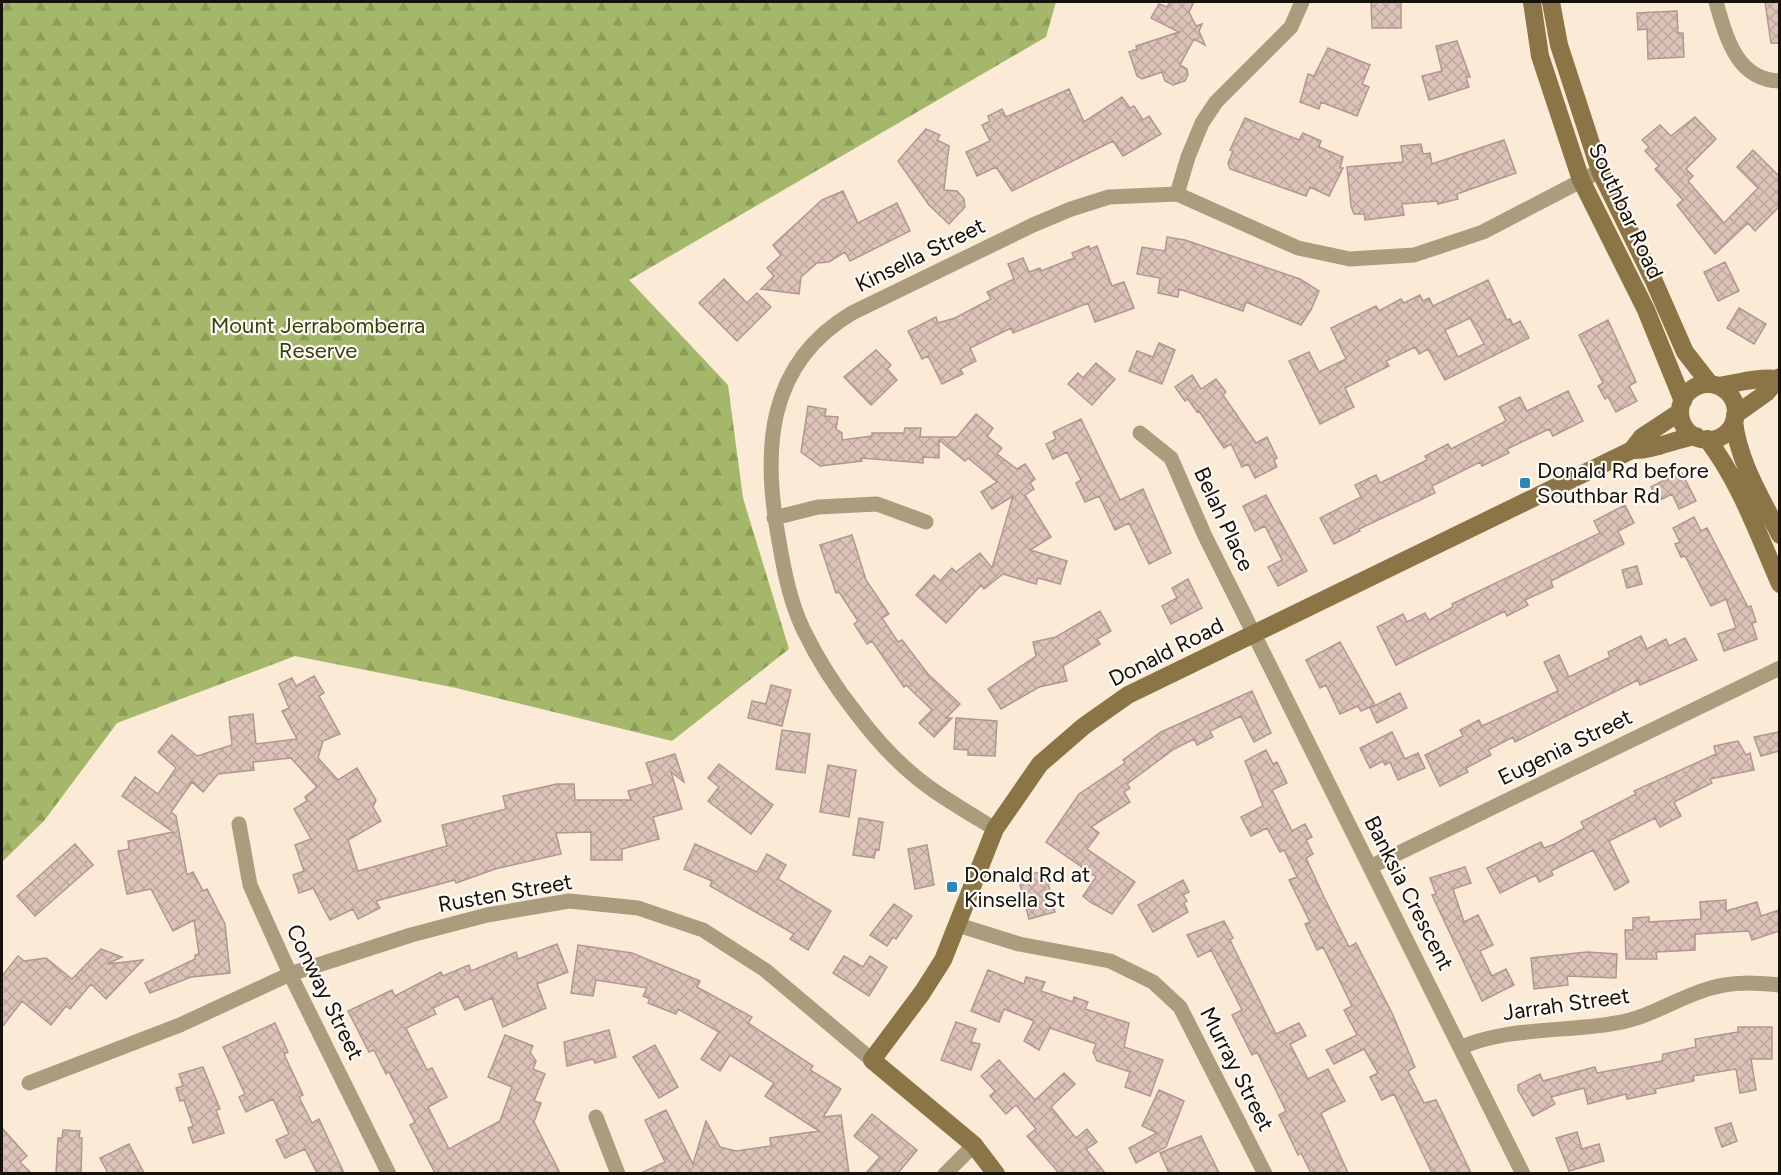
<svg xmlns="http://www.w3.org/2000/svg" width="1781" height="1175" viewBox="0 0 1781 1175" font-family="Figtree,sans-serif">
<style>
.forest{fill:url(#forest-firs)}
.building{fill:url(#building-cross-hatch);stroke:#b0988f;stroke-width:1.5;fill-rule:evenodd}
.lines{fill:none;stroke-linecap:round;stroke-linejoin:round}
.street{stroke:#ab9c7e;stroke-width:15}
.secondary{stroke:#8b7446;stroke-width:18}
.poi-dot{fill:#3087b6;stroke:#fdfaf6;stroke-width:2}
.labels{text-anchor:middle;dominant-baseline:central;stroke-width:4.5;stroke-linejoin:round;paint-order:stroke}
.street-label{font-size:22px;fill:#16110a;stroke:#fdfaf6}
.park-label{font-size:22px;fill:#374208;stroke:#fdfaf6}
.poi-label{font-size:22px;fill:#16110a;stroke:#fdfaf6;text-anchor:start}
</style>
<defs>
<pattern id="forest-firs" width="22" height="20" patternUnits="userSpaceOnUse" patternTransform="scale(1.5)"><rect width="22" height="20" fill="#a4b76b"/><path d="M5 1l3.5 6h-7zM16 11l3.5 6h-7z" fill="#8c9c5b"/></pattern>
<pattern id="building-cross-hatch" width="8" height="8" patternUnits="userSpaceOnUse" patternTransform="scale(1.5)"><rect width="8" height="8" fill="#dcc2b8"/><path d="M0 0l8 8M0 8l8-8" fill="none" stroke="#bca69d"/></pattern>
</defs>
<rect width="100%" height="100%" fill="#fbead6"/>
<path class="forest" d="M2,2H1056L1046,37L629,280L728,385L743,498L789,649L672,741L456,688L295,656L117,723L44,821L2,862Z"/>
<path class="building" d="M1170,2H1194L1189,12L1196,26L1202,24L1199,31L1205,45L1194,39L1180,65L1187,69L1188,75L1185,81L1173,85L1165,81L1162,72L1142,79L1137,76L1129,52L1137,49L1136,46L1179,32L1151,18L1159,4L1167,7Z
M1371,2H1401V28H1372Z
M1765,2H1779V43H1771Z
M1677,11L1678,33H1683L1684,57L1648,59L1647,29L1638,30L1637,13Z
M1457,41L1470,77H1466L1469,87L1429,100L1422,76L1442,71L1436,46Z
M1328,48L1370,65L1362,84L1369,87L1357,116L1321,102L1319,109L1300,102L1308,74L1314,76Z
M1069,89L1084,122L1122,97L1130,108L1134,106L1143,120L1149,116L1161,134L1123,156L1113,141L1012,191L996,167L977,176L966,152L990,141L982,125L990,121L988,116L1002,109L1006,117Z
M1695,117L1716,139L1686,169L1693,176L1688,181L1724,223L1758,188L1737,167L1753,150L1779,176V207L1755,231L1748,223L1715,254L1677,205L1683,200L1655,169L1659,166L1645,151L1649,147L1642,140L1660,125L1671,136Z
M1245,118L1299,140L1303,133L1321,141L1319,147L1343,157L1340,168H1343L1329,196L1310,187L1306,196L1230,169L1228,163L1233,151L1230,150Z
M926,129L940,135L937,140L949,146L944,190L957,191L964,199L965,207L949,224L929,205L898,161Z
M1504,140L1516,173L1457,194L1458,199L1438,204L1437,201L1402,204L1404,215L1365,220L1364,214H1354L1351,206L1347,167L1403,162L1401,146L1421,144L1423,154L1430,153L1432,164Z
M843,191L858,223L897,203L910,231L850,261L845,252L829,262L817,263L801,277L799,294L761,289L774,276L767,268L781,255L773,245L822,200Z
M1167,237L1185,240L1300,279L1319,291L1311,310L1301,325L1246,302L1243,311L1179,289L1178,297L1158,293L1160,278L1137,274L1142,247L1165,251Z
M1089,246L1090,249L1097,246L1112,286L1124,282L1134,308L1095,322L1088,303L1013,333L1011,328L970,348L976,361L960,369L963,374L942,384L928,356L922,359L908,331L936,317L938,323L955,318L991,299L987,292L1014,279L1008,264L1023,258L1029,272L1040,268L1041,271L1074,258L1072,253Z
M1725,262L1739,291L1718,301L1704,272Z
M724,279L747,303L757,293L771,307L737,341L699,303Z
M1488,280L1507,320L1510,319L1513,325L1520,321L1529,338L1445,380L1428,349L1419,354L1415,347L1386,361L1389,366L1345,388L1354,407L1320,424L1289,361L1309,352L1319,372L1346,359L1331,328L1376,306L1379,311L1401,299L1404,303L1420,295L1423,301L1429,298L1433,306ZM1470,318L1484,344L1458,357L1445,330Z
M1739,308L1766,324L1754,344L1727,328Z
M1608,320L1636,382L1629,386L1637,401L1616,412L1608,397L1605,399L1598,386L1603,383L1579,335Z
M1159,343L1175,350L1162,384L1129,371L1137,351L1153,357Z
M876,350L891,365L887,369L897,380L871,405L844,377Z
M1096,363L1115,379L1092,405L1068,384L1078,373L1083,378Z
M1192,375L1201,389L1216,379L1226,392L1223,395L1256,443L1267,437L1277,458L1274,460L1277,467L1255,478L1248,464L1242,467L1231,444L1224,448L1199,411L1197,412L1188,399L1185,401L1175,387Z
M1568,391L1583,421L1553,436L1549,429L1507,449L1509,453L1482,466L1480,462L1432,486L1435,493L1359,529L1360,531L1334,544L1320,518L1361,497L1355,485L1376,475L1380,483L1427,460L1425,456L1448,444L1451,449L1506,421L1499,407L1520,397L1527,411Z
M808,406L826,409L825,416L838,417L836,429L842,433V440L872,436V433H904L905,428H921L920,437H957L976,414L993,428L987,436L1002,448L997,454L1017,469L1025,464L1035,479L1030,483L1034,489L1025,495L1051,537L1030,550L1067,561L1060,584L1038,578L1036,584L1003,574L984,589L981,585L946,623L916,595L934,575L940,581L952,568L956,572L980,553L992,568L1013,496L992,509L981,492L997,482L968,458L965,461L939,440V458L923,457V463L861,458L862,461L820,466L801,452Z
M1081,419L1120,500L1143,489L1171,553L1149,564L1129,523L1115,530L1099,496L1085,502L1076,483L1081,480L1067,452L1053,459L1046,444L1056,439L1053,432Z
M1681,471L1696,501L1679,509L1672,494L1658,501L1651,487Z
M1266,495L1307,571L1278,586L1268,567L1282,560L1265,526L1255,531L1243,506Z
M1625,505L1634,523L1618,531L1624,544L1551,581L1553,587L1525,600L1528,605L1507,616L1505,611L1396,665L1377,627L1403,614L1407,622L1425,613L1429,620L1453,607L1452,604L1600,533L1594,521Z
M1694,517L1701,531L1707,528L1748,607L1751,606L1756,622L1752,623L1757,639L1724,651L1718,634L1736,628L1726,599L1711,606L1685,556L1681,557L1675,544L1680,542L1673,528Z
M852,535L866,580L889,614L882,618L898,642L902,640L928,674L960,704L946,718H952L934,737L919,723L932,710L906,685L904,687L872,641L867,644L854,624L858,621L839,592L836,593L820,545Z
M1637,566L1642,584L1627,588L1622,570Z
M1188,579L1202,608L1171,624L1162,606L1177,598L1172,588Z
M1100,611L1111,631L1097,639L1100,644L1063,666L1067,681L1039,687L1001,709L988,689L1036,656L1033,642L1056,637Z
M1641,636L1647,649L1666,639L1669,646L1685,638L1697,660L1640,685L1638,680L1515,742L1513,737L1488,750L1491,755L1466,768L1468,772L1440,786L1425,755L1463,736L1460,730L1479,720L1482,726L1558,691L1544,662L1559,655L1569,677L1610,657L1608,652Z
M1340,642L1375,705L1361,711L1358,706L1340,714L1326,685L1320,688L1306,660Z
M314,676L324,693L319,696L340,734L323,741L318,758L338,780L357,768L376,800L373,807L381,821L348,840L358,871L447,846L442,825L506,809L503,796L557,784H574L575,800H631L628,791L653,784L646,763L675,754L684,782L671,772L682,809L653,817L659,839L622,849V860H591V832L556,833L561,854L495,869L456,883L455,880L376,901L380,908L358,919L353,909L330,920L313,888L299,893L293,875L304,871L295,845L311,839L294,809L307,801L305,797L317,787L291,758L253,762L254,770L218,774L203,792L192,782L171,812L176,816L187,875L193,872L203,891L207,889L225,924L230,973L191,977L150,993L145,983L195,959V955L199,954L194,920L173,931L151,889L127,894L118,851L129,849L128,841L173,832L122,796L135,777L158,794L176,768L158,752L172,735L197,756L232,745L229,717L253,714L256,744L297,739L282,711L289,708L279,684L292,678L296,686Z
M771,685L791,690L782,726L748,718L752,701L766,704Z
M1252,691L1271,733L1254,742L1241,716L1210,731L1213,737L1197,745L1194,739L1174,749L1127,784L1130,788L1124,792L1130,802L1091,827L1099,833L1087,849L1135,882L1112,914L1090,902L1083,896L1096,877L1046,842L1079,794L1125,763L1123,760L1161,732Z
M1400,693L1407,708L1377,723L1370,708Z
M956,718L997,721L995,756L968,755V750L954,749Z
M782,730L810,734L805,773L776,769Z
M1392,732L1405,759L1418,753L1425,768L1398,780L1390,762L1385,765L1383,761L1370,768L1360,748Z
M1779,732V751L1761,756L1754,737Z
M1738,741L1746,755L1750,753L1754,770L1710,779L1712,783L1674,802L1681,816L1660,827L1655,818L1609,841L1629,882L1615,890L1593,850L1551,871L1553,875L1539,882L1536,875L1500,893L1487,868L1541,842L1544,848L1555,844L1584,828L1581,822L1636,794L1634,791L1716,754L1714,746Z
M1266,750L1273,764L1277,762L1287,783L1272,790L1292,831L1305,824L1312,837L1306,840L1313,854L1306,858L1324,897L1349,947L1356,943L1392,1013L1415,1067L1408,1071L1424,1103L1436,1100L1471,1173H1432L1394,1094L1382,1100L1370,1077L1378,1073L1364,1049L1334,1064L1326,1050L1357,1035L1344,1010L1352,1006L1323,947L1317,950L1305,924L1310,922L1289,880L1297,877L1284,850L1280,852L1267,828L1251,836L1241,817L1263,806L1245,761Z
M719,764L773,805L751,834L708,801L719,787L708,778Z
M828,765L856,770L849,817L820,812Z
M859,818L883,822L879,850L876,849L874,858L853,855Z
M75,844L93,865L35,916L17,896Z
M695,844L757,872L767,854L786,865L778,879L831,911L808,950L790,939L794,934L710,886L712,881L684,869Z
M927,845L934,885L915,889L908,849Z
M1465,867L1471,883L1453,889L1464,922L1478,915L1493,945L1480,951L1492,976L1506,969L1514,985L1482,1001L1432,895L1436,894L1430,878Z
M1045,871L1055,912L1029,919L1018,877Z
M1183,880L1189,892L1183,895L1187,901L1184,903L1188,912L1153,932L1138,905Z
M1726,900V911L1757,902L1761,916L1779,910V931L1752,940L1749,931L1695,934V950L1656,952L1657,959H1626L1625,930H1633V918L1649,917V922L1701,919L1700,902Z
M894,904L912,916L896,939L893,937L887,946L870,935Z
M1224,921L1233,938L1230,940L1276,1034L1299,1023L1306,1036L1290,1044L1308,1079L1328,1069L1345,1101L1321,1113L1348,1173H1311L1301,1153L1298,1155L1279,1115L1286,1111L1257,1052L1252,1055L1232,1015L1242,1010L1211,950L1198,957L1187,935Z
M557,944L568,972L537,984L546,1008L503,1027L492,998L465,1010L458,996L433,1008L436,1014L406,1028L427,1070L432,1068L447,1097L428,1107L449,1149L500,1121L512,1087L488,1077L505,1035L533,1046L530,1052L536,1061L533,1069L545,1074L534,1101L541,1103L534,1122L560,1173H435L410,1125L415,1122L389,1072L386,1074L374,1050L369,1052L348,1011L392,990L395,996L441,972L443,976L469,965L471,971L516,952L518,959Z
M578,945L632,953L700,981L697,987L752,1017L748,1023L813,1066L810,1070L841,1089L823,1117L841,1115L849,1173H641L665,1162L645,1120L666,1110L693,1164L706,1121L720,1147L736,1151L771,1146L770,1138L819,1131L765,1096L774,1083L730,1055L720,1071L701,1059L719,1032L678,1009L676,1014L648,1003L650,999L643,996L647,988L596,980L593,996L571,993Z
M101,949L122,957L107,964L143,960L106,999L91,984L70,1009L66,1006L51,1025L22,1001L2,1027V976L18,956L24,961L46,958L72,979Z
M1587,952L1617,954L1616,978L1567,976L1568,985L1534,989L1531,958Z
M844,956L863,967L870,956L887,967L869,996L833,973Z
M988,970L1024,984L1026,977L1045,982L1041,991L1073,1002L1074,997L1088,1002L1085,1009L1129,1023L1124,1047L1163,1060L1150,1096L1125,1087L1130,1072L1097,1061L1093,1052L1096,1044L1050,1028L1039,1050L1024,1041L1034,1021L1004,1009L999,1022L971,1011Z
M956,1022L976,1029L971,1042L980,1044L971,1070L941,1060Z
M275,1023L288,1052L284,1054L303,1095L299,1097L312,1123L319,1119L344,1173H317L305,1149L285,1158L276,1140L289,1134L273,1099L246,1112L239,1097L245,1094L223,1047Z
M1738,1027H1772V1059H1751L1756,1090L1740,1093L1736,1069L1693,1076L1694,1081L1655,1089L1656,1093L1627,1099L1626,1094L1588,1104L1584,1088L1551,1097L1555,1104L1533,1116L1518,1090V1085L1540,1074L1543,1081L1595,1067L1597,1073L1662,1061L1663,1054L1696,1047L1695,1039L1738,1032Z
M609,1030L616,1057L595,1063L593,1059L567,1066L564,1042Z
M655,1045L678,1087L659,1098L633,1057Z
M999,1060L1035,1100L1064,1073L1075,1084L1051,1107L1076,1138L1087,1129L1097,1142L1086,1149L1105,1173H1059L1027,1136L1036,1129L1016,1105L1006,1114L990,1096L995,1091L981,1076Z
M203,1067L220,1109L216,1110L224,1133L193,1143L188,1128L193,1126L184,1100L180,1101L176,1088L183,1086L179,1074Z
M1159,1090L1184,1101L1166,1147L1136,1163L1129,1148L1157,1133L1142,1126Z
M872,1114L917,1150L898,1173H866L880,1157L854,1136Z
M1731,1123L1737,1141L1722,1147L1715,1128Z
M2,1128L27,1156L20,1162L31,1173H2Z
M63,1130L80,1131L79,1138H82L81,1173H56L58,1138H62Z
M1577,1132L1582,1149L1599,1144L1604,1161L1569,1171L1556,1138Z
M1201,1136L1219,1173H1169L1160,1153Z
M129,1144L144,1173H108L100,1158Z"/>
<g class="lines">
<path class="street" d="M1716,2C1726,36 1736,80 1780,81
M1177,194L1188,157L1202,123L1216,102L1291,27L1302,2
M1140,433L1171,458L1204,534L1523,1174
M774,518L818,507L877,504L926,522
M239,824L250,885L290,974L389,1174
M995,829C974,816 953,804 933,790C904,770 877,741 856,713C836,688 817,658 803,629C790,601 784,571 779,541C762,451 766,364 852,313L1033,225L1071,209L1109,197L1177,194L1298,248L1350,259L1414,255L1483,232L1600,171
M1370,867L1780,668
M958,925L1019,944L1110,961L1153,982L1180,1007L1265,1174
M1462,1047C1509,1027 1566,1032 1616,1023C1650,1018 1678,997 1711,988C1733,981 1756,983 1780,985
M29,1083L180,1025L290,974L411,935L487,915L569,901L638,908L703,930L765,970L872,1060
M596,1117L618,1174
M945,1174L974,1145"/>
<path class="secondary" d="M1532,2L1540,56L1581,180L1646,310L1683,401
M1551,2L1559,45L1600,171L1653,279L1685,352L1710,384
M1680 412a28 28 0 1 1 56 0a28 28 0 1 1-56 0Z
M1718,386C1738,383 1757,377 1777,379
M1735,415L1766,393L1780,377
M1734,421C1738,461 1762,499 1780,535
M1707,439C1740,482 1758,534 1780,584
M1632,450C1654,451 1674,439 1696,436
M996,1174L974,1145L872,1060L922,993L943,960L995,829L1040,764L1084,726L1128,695L1632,450L1642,437L1680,412"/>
</g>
<g class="poi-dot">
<rect x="1519" y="477" width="12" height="12" rx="3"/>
<rect x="946" y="881" width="12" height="12" rx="3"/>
</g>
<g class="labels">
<g class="street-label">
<text transform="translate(1626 211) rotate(65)">Southbar Road</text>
<text transform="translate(920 255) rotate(-26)">Kinsella Street</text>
<text transform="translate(1224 519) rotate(65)">Belah Place</text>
<text transform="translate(1166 652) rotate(-27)">Donald Road</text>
<text transform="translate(1565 747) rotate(-26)">Eugenia Street</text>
<text transform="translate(505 893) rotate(-10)">Rusten Street</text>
<text transform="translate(1409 893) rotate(63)">Banksia Crescent</text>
<text transform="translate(325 992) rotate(64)">Conway Street</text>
<text transform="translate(1566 1004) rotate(-8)">Jarrah Street</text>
<text transform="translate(1237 1069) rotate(63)">Murray Street</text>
</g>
<g class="park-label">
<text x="318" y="325">Mount Jerrabomberra<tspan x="318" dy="25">Reserve</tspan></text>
</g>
<g class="poi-label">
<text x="1537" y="470">Donald Rd before<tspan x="1537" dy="25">Southbar Rd</tspan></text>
<text x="964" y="874">Donald Rd at<tspan x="964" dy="25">Kinsella St</tspan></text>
</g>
</g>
<rect width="1781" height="1175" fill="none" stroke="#16110a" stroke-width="6"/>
</svg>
